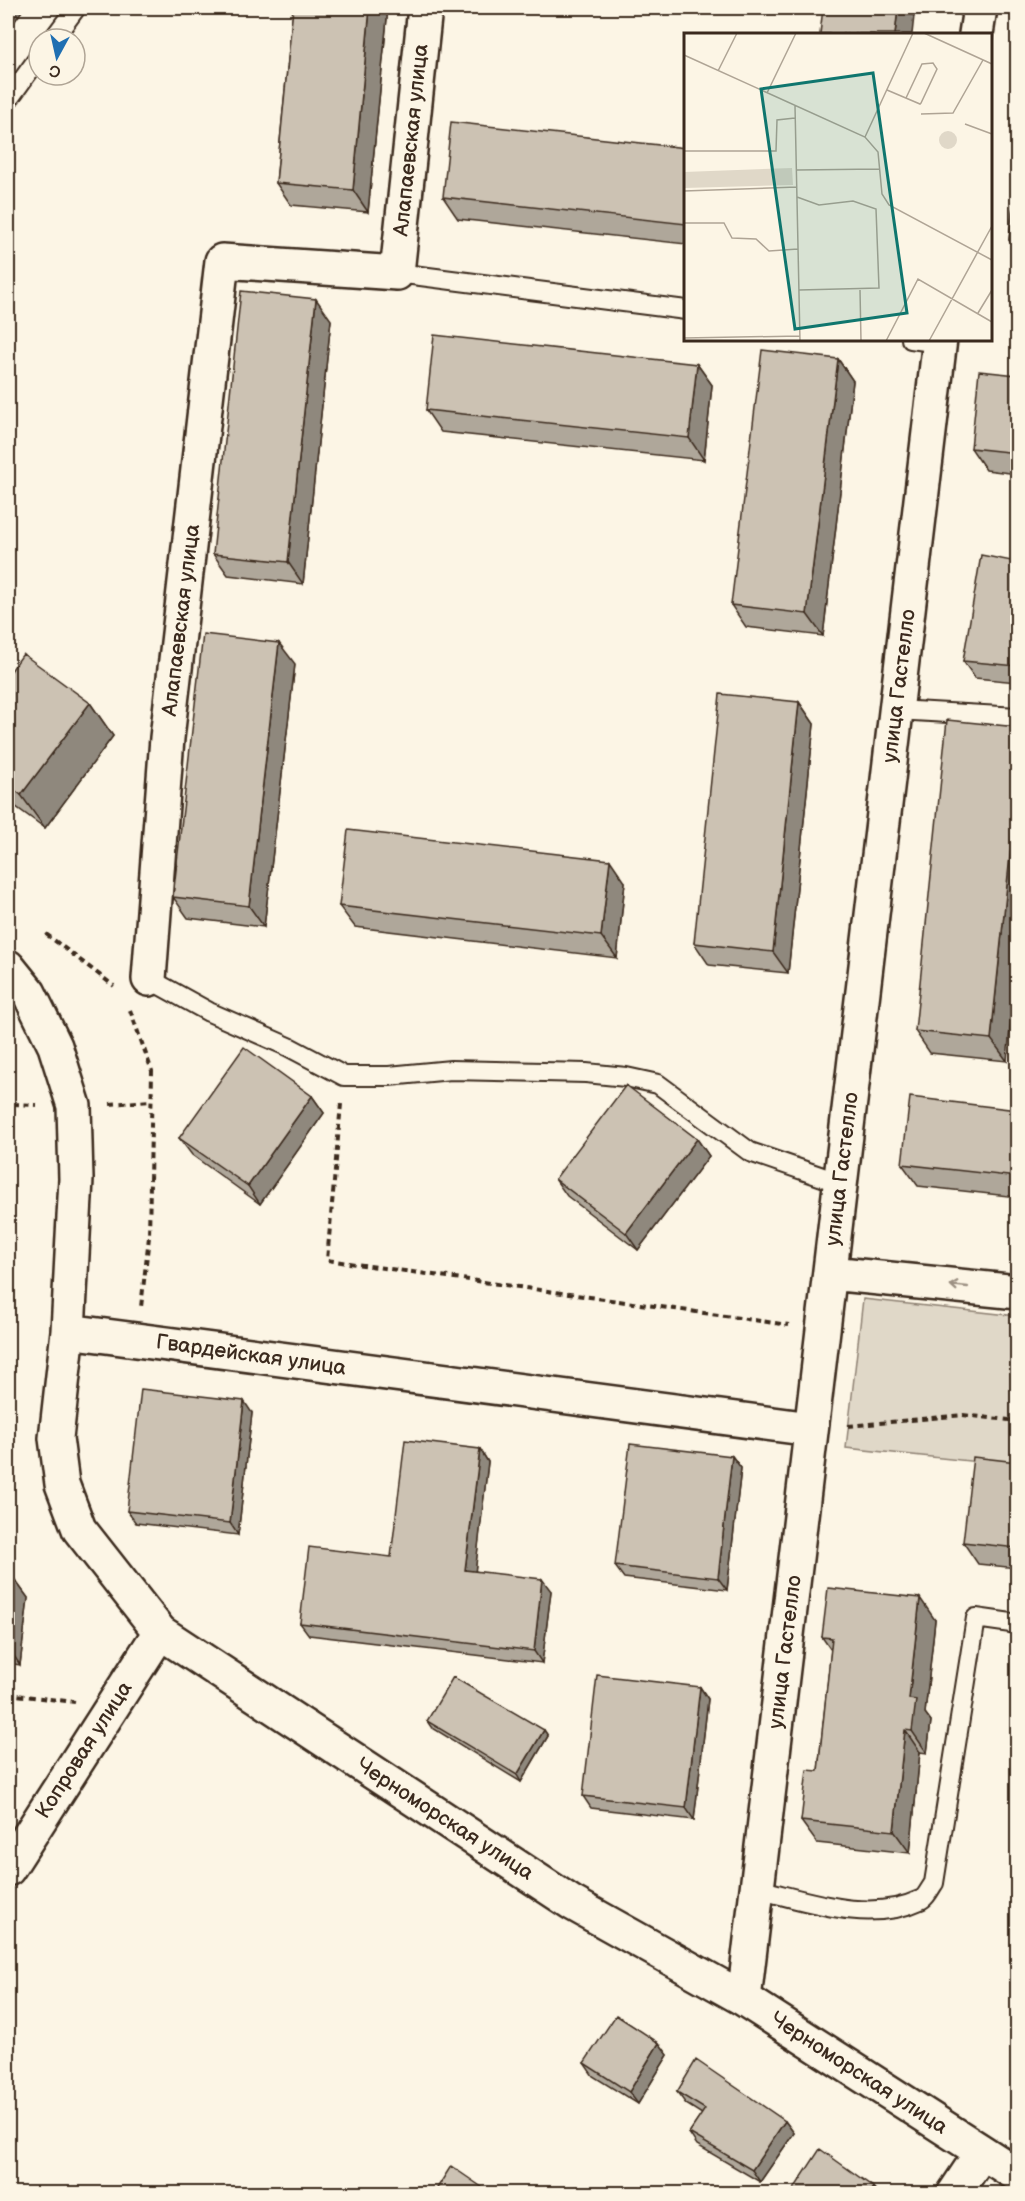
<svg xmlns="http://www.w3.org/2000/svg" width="1025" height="2201" viewBox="0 0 1025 2201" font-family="'Balsamiq Sans',sans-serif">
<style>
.green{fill:#e0d8c8;stroke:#8e8173;stroke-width:1.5}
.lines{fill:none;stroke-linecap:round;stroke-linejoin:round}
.service-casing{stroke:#3b2a1e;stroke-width:22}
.minor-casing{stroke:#3b2a1e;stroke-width:38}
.path{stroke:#3b2a1e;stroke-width:4;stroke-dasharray:6 4.5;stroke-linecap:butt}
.service{stroke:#fcf5e5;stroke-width:18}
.minor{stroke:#fcf5e5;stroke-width:33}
.wall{fill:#afa79a;stroke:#3b2a1e;stroke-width:1.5}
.shaded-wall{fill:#8f887d;stroke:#3b2a1e;stroke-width:1.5}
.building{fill:#ccc2b3;stroke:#3b2a1e;stroke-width:1.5}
.oneway{stroke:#9c9082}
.labels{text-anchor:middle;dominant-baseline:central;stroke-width:4.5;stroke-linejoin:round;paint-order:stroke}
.street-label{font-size:21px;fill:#3b2a1e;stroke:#fcf5e5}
.inset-road{fill:none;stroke:#afa495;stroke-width:1.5}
.view{fill:#0f766e;fill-opacity:0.15;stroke:#0f766e;stroke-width:3}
.inset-edge{fill:none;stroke:#3b2a1e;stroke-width:3}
</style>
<rect width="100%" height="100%" fill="#fcf5e5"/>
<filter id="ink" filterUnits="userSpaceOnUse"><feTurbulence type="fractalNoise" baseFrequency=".0167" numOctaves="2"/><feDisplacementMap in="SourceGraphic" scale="12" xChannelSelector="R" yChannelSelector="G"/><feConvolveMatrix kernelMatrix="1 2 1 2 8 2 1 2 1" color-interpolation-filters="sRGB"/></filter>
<g filter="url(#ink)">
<path class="green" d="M863,1299L1017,1316V1466L846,1448Z"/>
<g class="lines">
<defs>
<path id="service" d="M53,39L76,8
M8,100L39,57
M397,273L686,310
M911,339L940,343
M896,710L1018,717
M149,979L209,1012L289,1047L344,1076H389L451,1070L586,1073L626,1077L658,1084L750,1152L840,1183
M757,1889C808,1901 869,1924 920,1900C926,1898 930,1888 934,1883L976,1618L1018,1624"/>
<path id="minor" d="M976,34L980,8
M8,967L29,993L55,1046L74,1106L76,1179L68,1331L56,1438L62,1484L79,1529L160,1632L572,1903L744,1999L1018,2175
M149,979L167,738L222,261L397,273L425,8
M830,1273L1018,1292
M68,1331L811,1429
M8,1869L160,1632
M744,1999L940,339
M954,2194L982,2152"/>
</defs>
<use href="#service" class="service-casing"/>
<use href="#minor" class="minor-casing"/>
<path class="path" d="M46,934L114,986
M130,1010L152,1071L149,1237L141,1307
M13,1104L37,1105
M110,1104L151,1101
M341,1104L327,1260L789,1325
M848,1426L963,1415L1018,1421
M8,1694L75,1702"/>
<use href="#service" class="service"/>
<use href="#minor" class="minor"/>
</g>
<path class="wall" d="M293,8H388L368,212L291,205L276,183Z
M686,148V244L458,219L443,197Z
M1017,171V252L1009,240Z
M331,320L303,584L228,575L213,554Z
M838,359L853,381L823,636L746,627L731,605Z
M697,364L712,385L704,460L441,432L426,410Z
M1017,375V474L986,470L971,448Z
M1017,562V682L975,678L963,661Z
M295,664L264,927L188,918L173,897Z
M8,675L90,703L113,736L45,828L8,801Z
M799,702L814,724L788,973L709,965L694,943Z
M1017,727L1007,1061L930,1053L915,1031Z
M625,882L617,958L355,927L339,906Z
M312,1096L324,1113L260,1204L192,1155L179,1138Z
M1017,1110V1197L918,1186L902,1164Z
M697,1139L709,1156L638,1250L567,1196L555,1179Z
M252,1413L238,1535L136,1523L127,1511Z
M480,1449L488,1462L475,1571L551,1591L542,1663L309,1635L300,1623L391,1557Z
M732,1456L741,1468L727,1590L624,1578L615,1566Z
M1017,1462V1568L978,1564L963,1542Z
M8,1576H12L28,1598L20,1665L8,1663Z
M935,1620L925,1713L931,1721L927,1753L920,1752L910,1853L817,1843L801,1821L818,1771L831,1650L822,1637Z
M700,1687L708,1699L694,1820L591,1808L583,1796Z
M427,1721L544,1730L548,1736L521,1782L431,1727Z
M659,2043L668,2055L638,2104L593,2076L584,2063Z
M677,2092L785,2121L794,2133L760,2182L697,2145L689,2133L702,2114L686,2104Z"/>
<path class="shaded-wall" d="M8,8H24L8,31Z
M370,8H388L368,212L353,190Z
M898,8H908L914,16L912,34H895Z
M316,299L331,320L303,584L288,562Z
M838,359L853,381L823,636L807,614Z
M697,364L712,385L704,460L689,438Z
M279,643L295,664L264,927L249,906Z
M799,702L814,724L788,973L773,952Z
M90,703L113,736L45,828L21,795Z
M1017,788V956L1007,1061L991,1039Z
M610,860L625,882L617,958L601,936Z
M312,1096L324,1113L260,1204L248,1186Z
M697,1139L709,1156L638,1250L626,1233Z
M244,1401L252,1413L238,1535L230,1523Z
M480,1449L488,1462L474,1582L465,1570Z
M732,1456L741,1468L727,1590L718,1578Z
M12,1576L28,1598L20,1665L8,1647V1617Z
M542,1579L551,1591L542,1663L534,1651Z
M920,1598L935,1620L925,1713L931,1721L927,1753L912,1731L909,1699Z
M700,1687L708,1699L694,1820L686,1808Z
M544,1730L548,1736L521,1782L517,1775Z
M905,1730L920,1752L910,1853L894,1831Z
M659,2043L668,2055L638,2104L629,2092Z
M785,2121L794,2133L760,2182L752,2170Z
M873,2187L878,2193H869Z"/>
<path class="building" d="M293,8H370L353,190L276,183Z
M823,8H898L895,34H820Z
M451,122L686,148V224L443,197Z
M1017,171V241L1009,240Z
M241,291L316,299L288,562L213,554Z
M434,335L697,364L689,438L426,410Z
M762,350L838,359L807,614L731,605Z
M979,371L1017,375V453L971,448Z
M981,555L1017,562V666L963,661Z
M203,634L279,643L249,906L173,897Z
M23,654L90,703L21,795L8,785V675Z
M720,694L799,702L773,952L694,943Z
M947,720L1017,727V788L991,1039L915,1031Z
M348,830L610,860L601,936L339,906Z
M244,1047L312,1096L248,1186L179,1138Z
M626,1085L697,1139L626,1233L555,1179Z
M910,1097L1017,1110V1177L902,1164Z
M141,1389L244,1401L230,1523L127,1511Z
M405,1440L480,1449L465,1570L542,1579L534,1651L300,1623L309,1547L391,1557Z
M630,1444L732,1456L718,1578L615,1566Z
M973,1457L1017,1462V1548L963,1542Z
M8,1576H12L8,1617Z
M828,1588L920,1598L909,1699L916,1700L912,1731L905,1730L894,1831L801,1821L807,1770L818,1771L832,1638L822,1637Z
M597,1675L700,1687L686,1808L583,1796Z
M453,1677L544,1730L517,1775L427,1721Z
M616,2015L659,2043L629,2092L584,2063Z
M696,2060L785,2121L752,2170L689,2133L705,2109L677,2092Z
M820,2149L873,2187L869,2193H795L792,2192Z
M451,2166L489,2192L488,2193H434Z"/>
<defs><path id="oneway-shaft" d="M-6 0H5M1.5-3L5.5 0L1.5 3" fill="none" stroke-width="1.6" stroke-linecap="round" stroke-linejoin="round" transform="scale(1.5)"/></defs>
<use class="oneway" href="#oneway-shaft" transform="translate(959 1286) rotate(-174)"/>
</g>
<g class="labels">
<g class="street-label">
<text transform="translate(411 140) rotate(-84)">Алапаевская улица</text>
<text transform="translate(181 620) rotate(-83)">Алапаевская улица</text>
<text transform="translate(899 686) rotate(-83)">улица Гастелло</text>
<text transform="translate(842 1169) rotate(-83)">улица Гастелло</text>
<text transform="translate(251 1355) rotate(8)">Гвардейская улица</text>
<text transform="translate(785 1652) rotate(-83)">улица Гастелло</text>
<text transform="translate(84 1750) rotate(-57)">Копровая улица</text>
<text transform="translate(445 1819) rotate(33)">Черноморская улица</text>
<text transform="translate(859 2073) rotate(33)">Черноморская улица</text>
</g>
</g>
<g transform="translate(684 33)">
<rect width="308" height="308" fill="#fcf5e5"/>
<path d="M255 107a9 9 0 1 1 18 0a9 9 0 1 1-18 0ZM108,135L109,152L0,155V139Z" fill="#e0d8c8"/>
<path class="inset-road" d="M240,0L308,31M0,22L181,104L194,119L198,161L205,172L308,227M34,38L53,0M203,57L236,71L237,70L253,36L249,30L238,31L222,65M83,60L112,0M111,73L116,308M237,81L269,80L299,27M281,91L308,101M181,104L229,0M0,118H92L93,87L111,85M113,137L195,136M0,158L113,154M113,164L135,172L169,168L192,176L195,255L115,257M0,190H40L48,205L72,206L85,218L114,216M176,257L177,308M294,280L308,257M0,305L116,303M202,308L234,246L308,289M245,308L308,193"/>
<path class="view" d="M189,40L223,280L111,296L77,56Z"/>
<rect width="308" height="308" class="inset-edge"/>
</g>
<rect width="1025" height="2201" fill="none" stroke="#fcf5e5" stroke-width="30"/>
<rect x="15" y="15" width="995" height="2171" fill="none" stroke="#3b2a1e" stroke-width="2" filter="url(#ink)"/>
<g transform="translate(57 57) rotate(188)"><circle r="28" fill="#fcf5e5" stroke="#afa495" stroke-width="1.5"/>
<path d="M0-4.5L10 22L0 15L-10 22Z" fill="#1f6fb2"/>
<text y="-9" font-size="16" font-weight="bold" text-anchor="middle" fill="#3b2a1e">С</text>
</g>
</svg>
